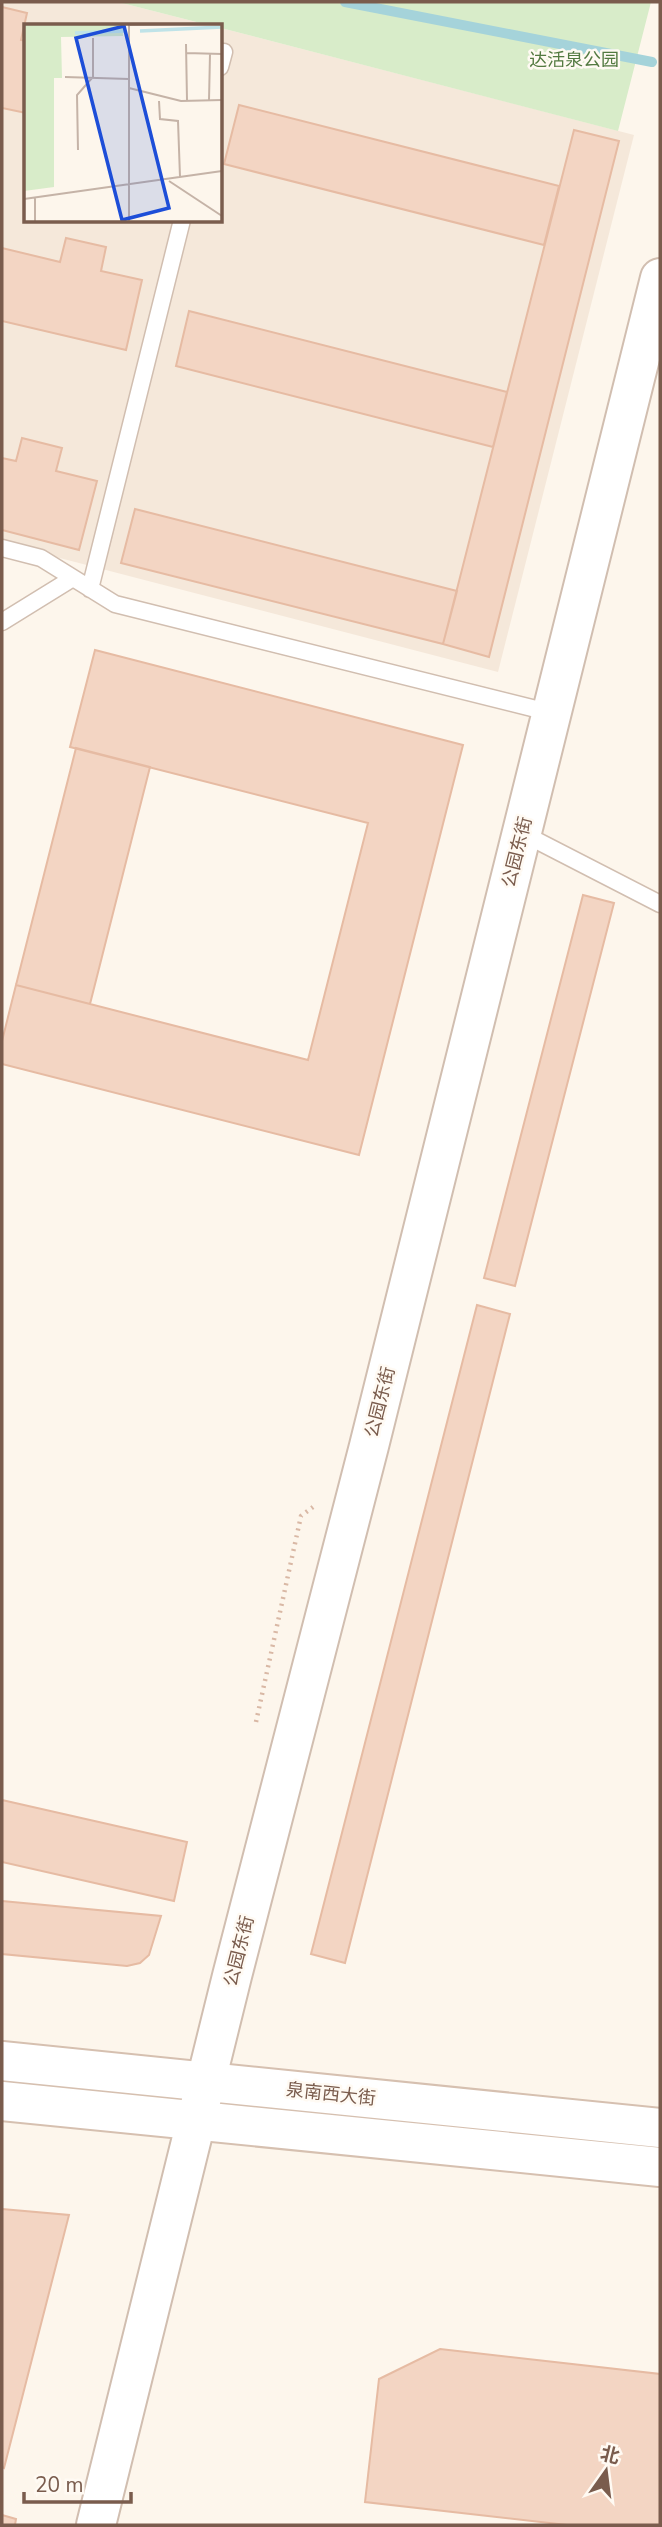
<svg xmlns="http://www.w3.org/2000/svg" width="662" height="2527" viewBox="0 0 662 2527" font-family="'Nunito Sans','Noto Sans SC',sans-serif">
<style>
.residential{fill:#f5e8da}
.green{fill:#d8ecc9}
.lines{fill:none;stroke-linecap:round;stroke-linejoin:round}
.stream{stroke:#a5d3da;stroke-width:10}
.building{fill:#f3d5c3;stroke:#e6bba3;stroke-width:2}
.service-casing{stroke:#d1beb0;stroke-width:19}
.tertiary-casing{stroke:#d1beb0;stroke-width:42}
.secondary-casing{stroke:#d6c0b0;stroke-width:42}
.path{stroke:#d9b8a5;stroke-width:4.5;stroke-dasharray:2 5;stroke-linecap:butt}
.service{stroke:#fff;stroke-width:16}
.tertiary{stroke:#fff;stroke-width:38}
.secondary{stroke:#fff;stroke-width:38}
.labels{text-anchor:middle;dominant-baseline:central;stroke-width:5;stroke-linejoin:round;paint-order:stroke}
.park-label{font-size:18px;fill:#537a41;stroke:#fffaf3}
.street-label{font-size:18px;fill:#7a5c4d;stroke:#fffaf3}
.inset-river{fill:none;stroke:#bfe3e8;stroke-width:3.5}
.inset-road{fill:none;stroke:#c5b3a7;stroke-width:2}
.view{fill:#1d4ed8;fill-opacity:0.15;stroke:#1d4ed8;stroke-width:3.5}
.inset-edge{fill:none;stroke:#7a5c4d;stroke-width:3.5}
</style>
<rect width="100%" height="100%" fill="#fdf6ec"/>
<path class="residential" d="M2,2H118L212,26H26V220H220L221,28L634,135L498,672L2,543Z"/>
<path class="green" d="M118,2H651L618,131L221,28L220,26H212Z"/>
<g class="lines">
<path class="stream" d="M345,2L652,62"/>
</g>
<path class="building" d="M2,7L27,13L21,40L26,41V113L2,108Z
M239,105L559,186L544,245L224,164Z
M574,130L619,141L489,657L443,644Z
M66,238L106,247L101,271L142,280L126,350L2,321V248L60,262Z
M189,311L507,392L493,447L176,366Z
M22,438L62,448L56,471L97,481L79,550L2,530V458L16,461Z
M135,509L457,591L443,644L121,563Z
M95,650L463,745L359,1155L2,1064V1041L16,985L308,1060L368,823L70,747Z
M76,748L150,767L90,1004L16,985Z
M583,895L614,903L515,1286L484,1278Z
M477,1305L510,1314L345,1963L311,1954Z
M2,1800L187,1842L174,1901L2,1862Z
M2,1901L161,1916L149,1955L140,1963L127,1966L2,1954Z
M2,2209L69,2215L4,2468L2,2467Z
M440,2349L660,2374V2525H567L365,2502L379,2379Z
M2,2515L16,2519L15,2525H2Z"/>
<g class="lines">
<defs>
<path id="service" d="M220,67L224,52
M2,548L41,558L115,604L552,713
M90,589L182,220
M2,622L73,578
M522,833L660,904"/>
<path id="tertiary" d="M96,2525L232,1976L369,1446L660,278"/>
<path id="secondary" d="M2,2061L660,2128
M2,2101L660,2167"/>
</defs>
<use href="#service" class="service-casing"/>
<use href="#tertiary" class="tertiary-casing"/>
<use href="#secondary" class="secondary-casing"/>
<path class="path" d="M256,1722L301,1516L313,1507"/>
<use href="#service" class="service"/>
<use href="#tertiary" class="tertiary"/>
<use href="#secondary" class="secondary"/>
</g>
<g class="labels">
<g class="park-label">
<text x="574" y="60">达活泉公园</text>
</g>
<g class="street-label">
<text transform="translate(517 852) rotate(-76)">公园东街</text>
<text transform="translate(380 1402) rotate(-76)">公园东街</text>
<text transform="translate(239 1951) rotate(-76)">公园东街</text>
<text transform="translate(331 2094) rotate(6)">泉南西大街</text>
</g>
</g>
<g transform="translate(24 24)">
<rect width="198" height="198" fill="#fdf6ec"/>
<path d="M0,0H99V12L37,13L38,54H30V163L0,167Z" fill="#d8ecc9"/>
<path class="inset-river" d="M116,7L198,3M51,9L100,7"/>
<path class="inset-road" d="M105,1L152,0M162,20L163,76M162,29L198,30M41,53L105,55M69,53V14M105,64L157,77L198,76M185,76L186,30M135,77L136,95L154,97L156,153M54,126L53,71L68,54M145,157L198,192M11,174V197M0,175L198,147M105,197V0"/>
<path class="view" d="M100,2L145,184L98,196L52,14Z"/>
<rect width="198" height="198" class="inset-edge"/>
</g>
<rect width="662" height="2527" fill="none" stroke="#7a5c4d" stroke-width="7"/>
<g transform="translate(606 2471) rotate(14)" stroke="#fffaf3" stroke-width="5" paint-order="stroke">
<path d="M0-5L12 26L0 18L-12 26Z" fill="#7a5c4d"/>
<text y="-10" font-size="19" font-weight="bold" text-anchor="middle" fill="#7a5c4d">北</text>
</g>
<path d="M24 2492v10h107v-10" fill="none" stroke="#7a5c4d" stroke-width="3.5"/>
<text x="35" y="2492" font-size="21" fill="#7a5c4d" stroke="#fffaf3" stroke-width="5" paint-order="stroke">20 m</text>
</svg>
